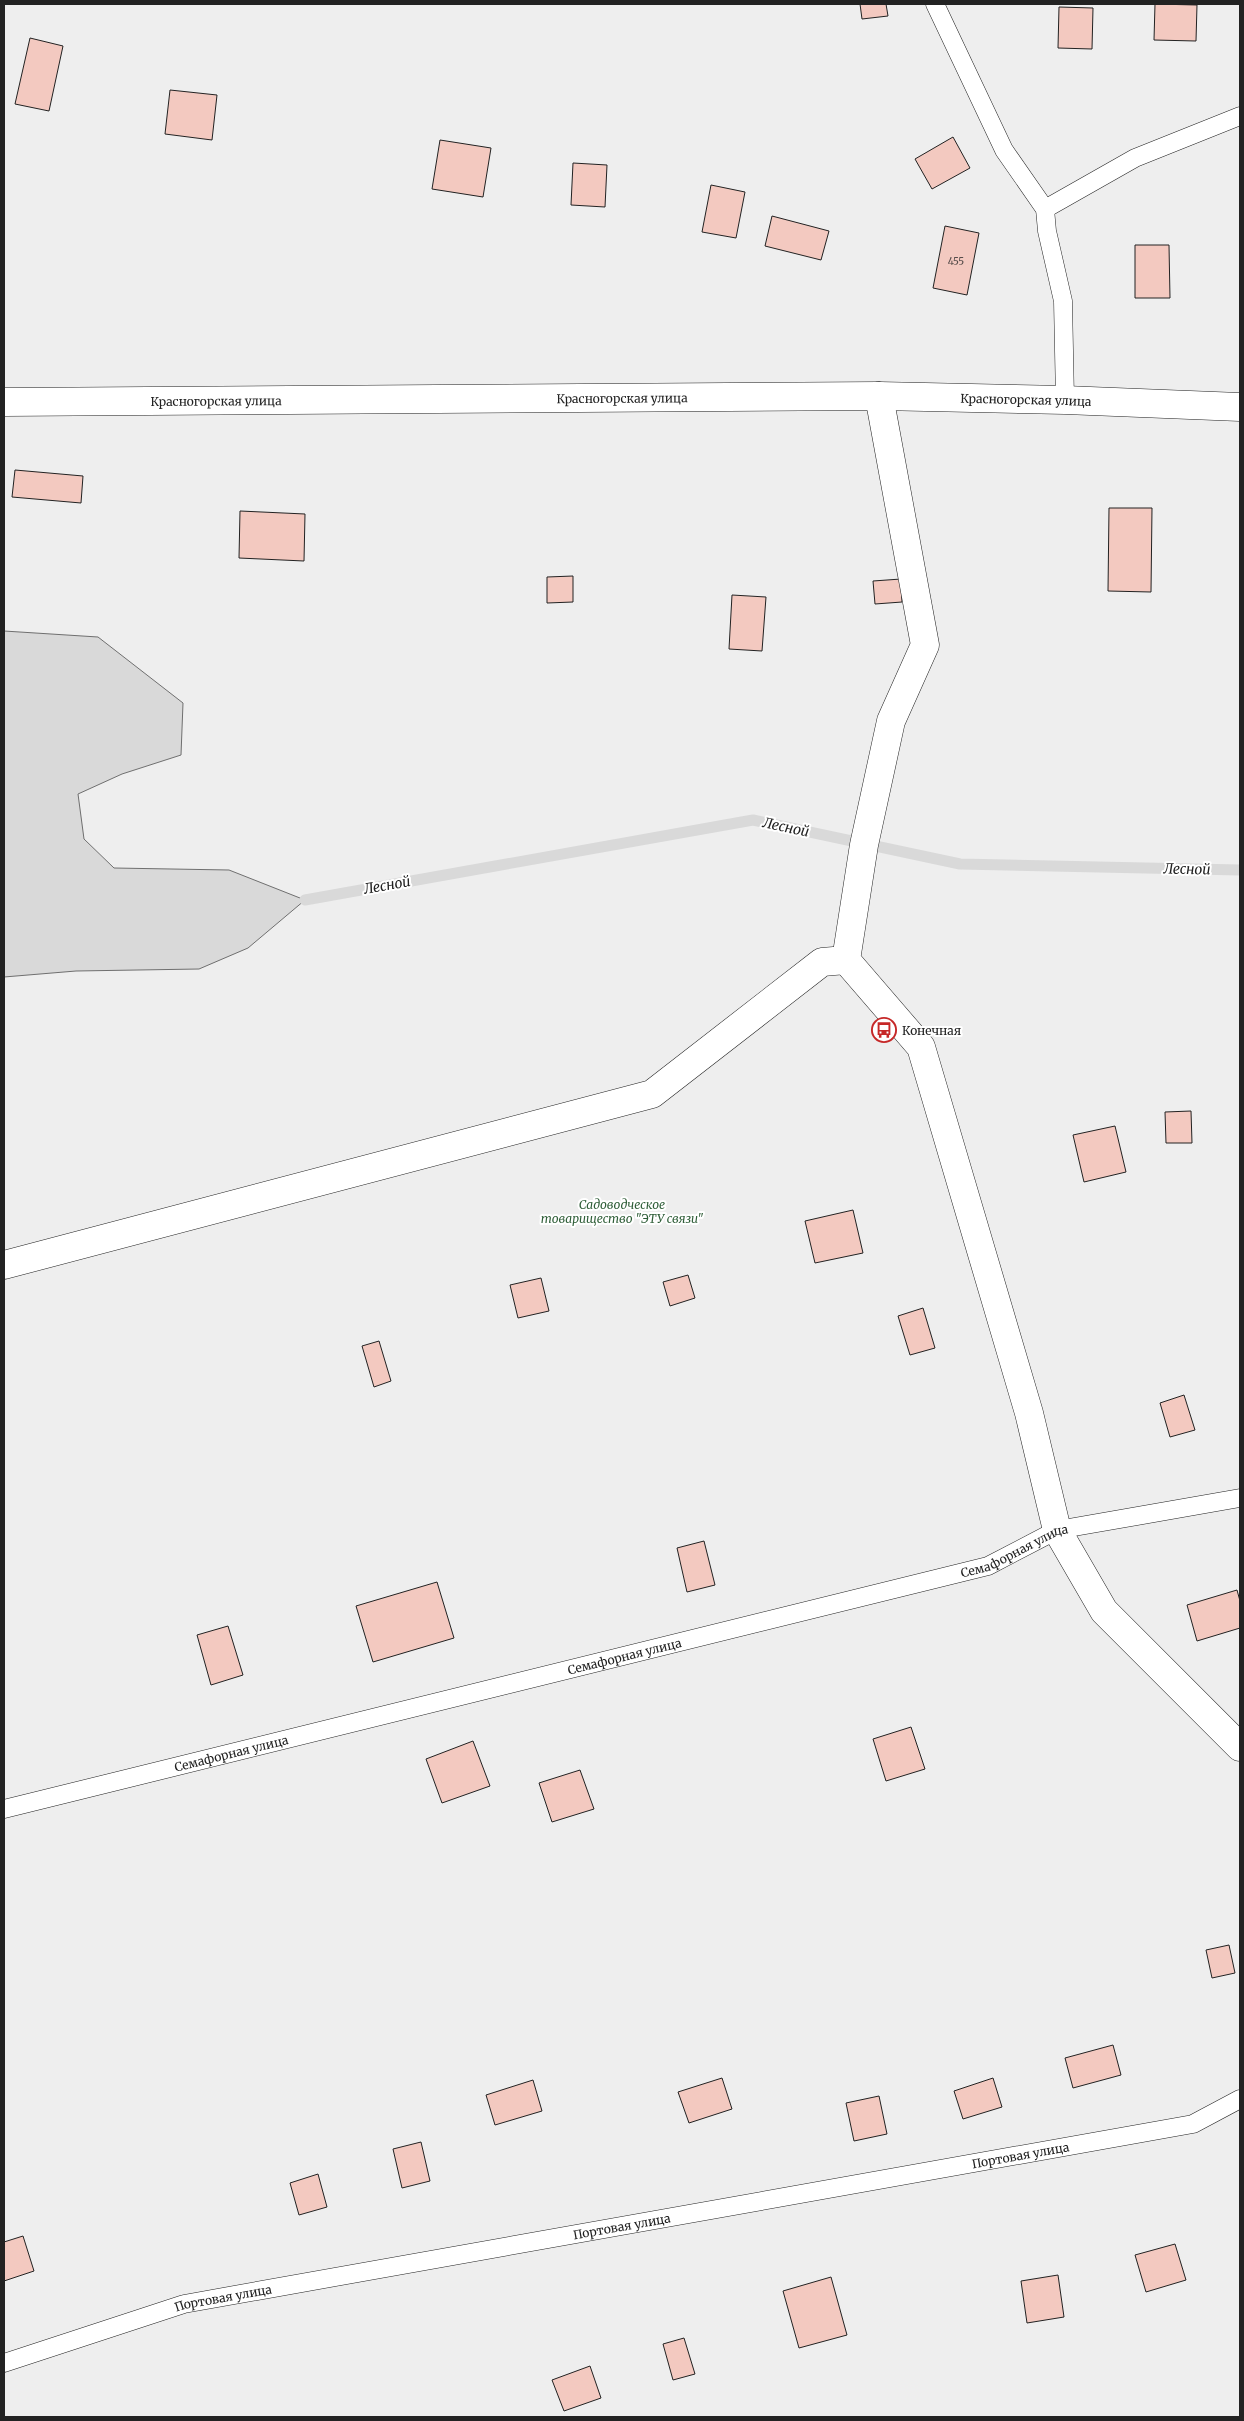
<svg xmlns="http://www.w3.org/2000/svg" width="1244" height="2421" viewBox="0 0 1244 2421" font-family="Merriweather,serif">
<style>
.green{fill:#eee;stroke:#6f6f6f}
.water{fill:#d9d9d9;stroke:#6f6f6f}
.lines{fill:none;stroke-linecap:round;stroke-linejoin:round}
.stream{stroke:#d9d9d9;stroke-width:11}
.building{fill:#f3c9c0;stroke:#222}
.lane-casing{stroke:#222;stroke-width:19}
.street-casing{stroke:#222;stroke-width:29}
.lane{stroke:#fff;stroke-width:18}
.street{stroke:#fff;stroke-width:28}
.labels{text-anchor:middle;dominant-baseline:central;stroke-width:4;stroke-linejoin:round;paint-order:stroke}
.number-label{font-size:10px;fill:#564c4a}
.street-label{font-size:12px;fill:#222;stroke:#fff}
.poi-label{font-size:12px;fill:#222;stroke:#fff;text-anchor:start}
.park-label{font-size:12px;font-style:italic;fill:#2f5e38;stroke:#fff}
.water-label{font-size:14px;font-style:italic;fill:#222;stroke:#fff}
</style>
<rect width="100%" height="100%" fill="#fff"/>
<path class="green" d="M4,4H1240V2417H4Z"/>
<path class="water" d="M4,631L98,637L183,703L181,755L122,774L78,794L84,839L114,868L229,870L305,900L248,948L199,969L76,971L4,977Z"/>
<g class="lines">
<path class="stream" d="M305,900L753,820L960,864L1240,870"/>
</g>
<path class="building" d="M860,4H886L888,16L862,19Z
M1155,4L1197,5L1196,41L1154,40Z
M1059,7L1093,8L1092,49L1058,48Z
M30,38L63,46L49,111L15,104Z
M170,90L217,95L212,140L165,134Z
M953,137L970,168L932,189L915,159Z
M440,140L491,148L483,197L432,189Z
M573,163L607,165L605,207L571,205Z
M711,185L745,192L736,238L702,232Z
M772,216L829,231L821,260L765,246Z
M945,226L979,233L967,295L933,288Z
M1135,245H1169L1170,298H1135Z
M15,470L83,476L81,503L12,497Z
M1109,508H1152L1151,592L1108,591Z
M240,511L305,514L304,561L239,558Z
M573,576V602L547,603V577Z
M901,579L902,602L875,604L873,581Z
M732,595L766,597L762,651L729,649Z
M1191,1111L1192,1143H1166L1165,1112Z
M1115,1126L1126,1172L1084,1182L1073,1135Z
M853,1210L863,1253L815,1263L805,1221Z
M688,1275L695,1298L670,1306L663,1282Z
M541,1278L549,1311L518,1318L510,1285Z
M923,1308L935,1348L910,1355L898,1316Z
M379,1341L391,1381L374,1387L362,1346Z
M1184,1395L1195,1430L1170,1437L1160,1403Z
M704,1541L715,1585L687,1592L677,1548Z
M437,1582L454,1638L373,1662L356,1606Z
M1237,1590L1240,1601V1628L1197,1641L1187,1605Z
M228,1626L243,1675L211,1685L197,1635Z
M911,1727L925,1769L886,1781L873,1739Z
M473,1741L490,1786L442,1803L426,1759Z
M580,1770L594,1809L552,1822L539,1783Z
M1229,1945L1235,1973L1212,1978L1206,1950Z
M1113,2045L1121,2075L1073,2088L1065,2058Z
M722,2078L732,2109L689,2123L678,2092Z
M993,2078L1002,2107L963,2119L954,2091Z
M533,2080L542,2111L495,2125L486,2095Z
M879,2096L887,2134L854,2141L846,2103Z
M421,2142L430,2181L402,2188L393,2149Z
M318,2174L327,2207L299,2215L290,2183Z
M23,2236L34,2271L4,2281V2242Z
M1175,2244L1186,2280L1146,2292L1135,2255Z
M1058,2275L1064,2317L1027,2323L1021,2281Z
M831,2277L847,2335L799,2348L783,2291Z
M684,2338L695,2374L673,2380L663,2344Z
M590,2366L601,2398L564,2411L552,2380Z"/>
<g class="lines">
<defs>
<g id="lane">
<path d="M935,4L1004,150L1045,209L1047,231L1063,301L1065,400"/>
<path d="M1045,209L1135,158L1240,116"/>
<path id="s1" d="M4,1809L988,1566L1057,1530L1240,1498"/>
<path id="s2" d="M4,2363L184,2304L1193,2124L1240,2099"/>
</g>
<g id="street">
<path d="M879,396L925,645L891,721L864,845L846,960L921,1047L1029,1413L1057,1530L1104,1611L1240,1747"/>
<path id="s3" d="M4,402L879,396L1065,400L1240,407"/>
<path d="M4,1265L652,1094L822,962L846,960"/>
</g>
</defs>
<use href="#lane" class="lane-casing"/>
<use href="#street" class="street-casing"/>
<use href="#lane" class="lane"/>
<use href="#street" class="street"/>
</g>
<defs>
<symbol id="bus-ring" viewBox="-11 -11 22 22"><circle r="9.5" fill="#fff" stroke="#c62828" stroke-width="1.5"/><path d="M-5-6H5V4H4V6H2V4H-2V6H-4V4H-5ZM-3.5-4V0h7V-4ZM-3.5 1.2v1.5H-2V1.2ZM2 1.2v1.5H3.5V1.2Z" fill="#c62828"/></symbol>
</defs>
<g fill-rule="evenodd">
<use href="#bus-ring" x="870" y="1016" width="28" height="28"/>
</g>
<g class="labels">
<g class="number-label">
<text x="956" y="261">455</text>
</g>
<g class="street-label">
<text stroke="none"><textPath href="#s3" startOffset="618">Красногорская улица</textPath></text>
<text stroke="none"><textPath href="#s3" startOffset="1022">Красногорская улица</textPath></text>
<text stroke="none"><textPath href="#s3" startOffset="212">Красногорская улица</textPath></text>
<text stroke="none"><textPath href="#s1" startOffset="1044">Семафорная улица</textPath></text>
<text stroke="none"><textPath href="#s1" startOffset="639">Семафорная улица</textPath></text>
<text stroke="none"><textPath href="#s1" startOffset="234">Семафорная улица</textPath></text>
<text stroke="none"><textPath href="#s2" startOffset="1039">Портовая улица</textPath></text>
<text stroke="none"><textPath href="#s2" startOffset="634">Портовая улица</textPath></text>
<text stroke="none"><textPath href="#s2" startOffset="229">Портовая улица</textPath></text>
</g>
<g class="poi-label">
<text x="902" y="1030">Конечная</text>
</g>
<g class="park-label">
<text x="622" y="1204">Садоводческое<tspan x="622" dy="14">товарищество "ЭТУ связи"</tspan></text>
</g>
<g class="water-label">
<text transform="translate(786 827) rotate(12)">Лесной</text>
<text transform="translate(1187 869) rotate(1)">Лесной</text>
<text transform="translate(387 885) rotate(-10)">Лесной</text>
</g>
</g>
<rect width="1244" height="2421" fill="none" stroke="#222222" stroke-width="10"/>
</svg>
